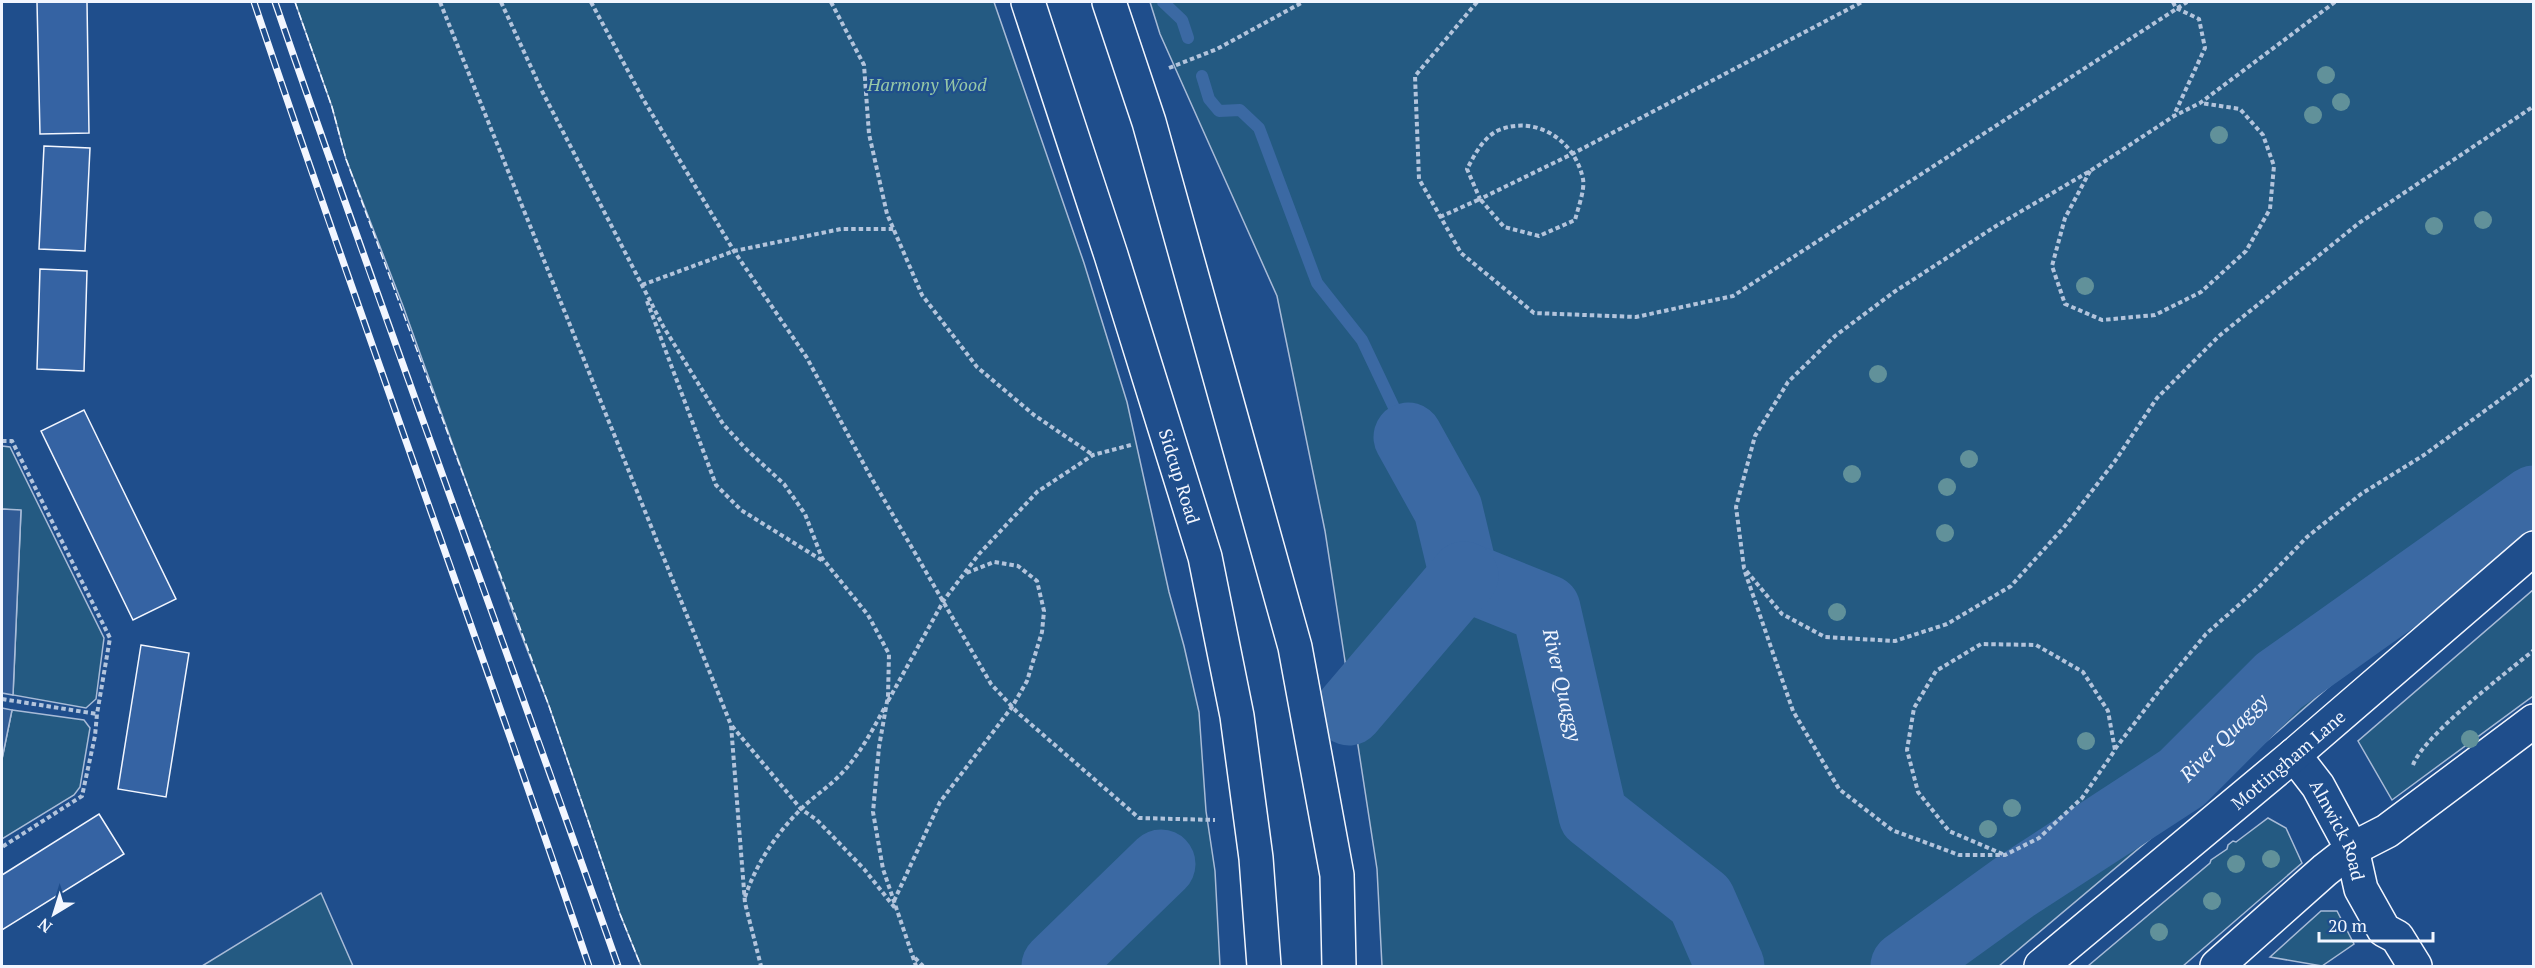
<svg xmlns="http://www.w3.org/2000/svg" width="2535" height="968" viewBox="0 0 2535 968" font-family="'PT Serif',serif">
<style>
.green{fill:#245a82;stroke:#a8bbd7;stroke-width:1.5}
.parking{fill:#305b95;stroke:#a8bbd7;stroke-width:1.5}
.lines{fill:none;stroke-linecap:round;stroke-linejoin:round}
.stream{stroke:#3b69a3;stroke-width:12}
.river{stroke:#3b69a3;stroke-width:69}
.building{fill:#3563a3;stroke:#f2f6ff;stroke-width:1.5}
.minor-casing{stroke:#f2f6ff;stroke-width:36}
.tertiary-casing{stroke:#f2f6ff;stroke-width:36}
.trunk-casing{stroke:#f2f6ff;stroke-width:36}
.path{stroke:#b3c4dc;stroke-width:4;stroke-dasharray:4.5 3;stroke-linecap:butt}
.minor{stroke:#1f4e8c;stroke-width:33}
.tertiary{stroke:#1f4e8c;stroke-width:33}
.trunk{stroke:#1f4e8c;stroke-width:33}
.rail-casing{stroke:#f2f6ff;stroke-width:7}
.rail{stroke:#1f4e8c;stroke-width:4.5;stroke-dasharray:14;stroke-linecap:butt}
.fence{stroke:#f2f6ff;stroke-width:1.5;stroke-dasharray:8 3;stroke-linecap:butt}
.tree{fill:#61919a}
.labels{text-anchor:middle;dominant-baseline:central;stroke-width:4.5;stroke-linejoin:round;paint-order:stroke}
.park-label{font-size:18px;font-style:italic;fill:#97c8a6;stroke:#1f4e8c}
.street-label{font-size:18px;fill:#f2f6ff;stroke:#1f4e8c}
.water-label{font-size:20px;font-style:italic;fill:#f2f6ff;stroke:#1f4e8c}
</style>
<rect width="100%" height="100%" fill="#1f4e8c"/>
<path class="green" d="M295,2H994L1084,263L1127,402L1169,592L1184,646L1199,712L1206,811L1215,871L1220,966H641L620,914L549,706L516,621L403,306L346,159L332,107Z
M1150,2H2533V508L2283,727L1999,966H1382L1377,869L1325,531L1277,296L1160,34Z
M2,446L10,447L104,638L96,699L86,708L13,695L21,511L2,509Z
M2533,590V696L2392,800L2358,741Z
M12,710L84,720L90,728L80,787L74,795L2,839V759Z
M2268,818L2286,828L2302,863L2183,966H2088L2210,863L2211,860L2227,849L2228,845L2233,841L2236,842Z
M321,893L353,966H202Z
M2321,911H2337L2354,944L2322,966L2270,957Z"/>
<path class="parking" d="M2,509L21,510L13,695L2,693Z
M2,708L12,710L2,759Z"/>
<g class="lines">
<path class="stream" d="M1163,2L1182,20L1188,38
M1202,76L1209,99L1219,111L1240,110L1259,128L1317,283L1362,340L1408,437"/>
<g class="river">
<path d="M1408,437L1448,509L1464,576"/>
<path id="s1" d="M1464,576L1546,609L1593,815L1701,900L1730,966"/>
<path d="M1349,711L1464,576"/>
<path d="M1056,966L1161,864"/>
<path id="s2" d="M1905,966L2013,888L2182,778L2279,681L2534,500"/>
</g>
</g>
<path class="building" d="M37,2H87L89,133L40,134Z
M44,146L90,148L85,251L39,249Z
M40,269L87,271L84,371L37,369Z
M84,410L176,599L133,620L41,431Z
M141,645L189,653L166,797L118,789Z
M99,814L124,854L2,930V875Z"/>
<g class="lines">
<defs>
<g id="minor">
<path id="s3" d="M2294,755L2318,786L2352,849L2361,889L2384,930L2397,937L2415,966"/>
<path d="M2217,966L2325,870L2352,849L2387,831L2534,721"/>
</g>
<g id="tertiary">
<path id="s4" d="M2041,966L2294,755L2534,548"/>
</g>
<g id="trunk">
<path id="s5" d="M1028,2L1111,255L1205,557L1237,716L1256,858L1264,966"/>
<path d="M1109,2L1149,122L1295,647L1337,875L1339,966"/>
</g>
</defs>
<use href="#minor" class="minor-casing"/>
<use href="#tertiary" class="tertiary-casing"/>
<use href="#trunk" class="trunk-casing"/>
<path class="path" d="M440,2L731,725L745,903L761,966
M501,2L542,91L663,326L723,424L746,449L784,484L805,514L822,558L868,615L889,654L888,696L879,747L873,812L883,869L916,966
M591,2L643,99L734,251L807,358L868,472L991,684L1018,713L1139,818L1215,820
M831,2L864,65L869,134L887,214L922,295L977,367L1034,415L1093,455
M1477,2L1415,76L1419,179L1461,253L1534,313L1636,317L1733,296L2187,2
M2173,2L2176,8L2199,19L2205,48L2174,115
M2335,2L2200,103L2174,116L2090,171L1996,226L1894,292L1835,336L1788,382L1755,436L1736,507L1744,568L1782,614L1825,637L1895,641L1947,624L2011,586L2065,526L2115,461L2157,398L2219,336L2359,223L2534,106
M1169,68L1217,49L1303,2
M2090,171L2065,218L2052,266L2065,304L2102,320L2155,315L2201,292L2246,251L2270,209L2274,166L2263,135L2240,109L2201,103
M1440,217L1480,199L1504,227L1539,236L1575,220C1578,208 1585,190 1583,179C1575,140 1536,115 1499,130C1483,137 1474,156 1467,169L1480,199L1572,154L1862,2
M642,285L734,251L841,229H894
M647,301L716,485L741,510L823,561
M2,441H12L110,638L97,714L95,736L82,796L2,847
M1745,572L1793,711L1839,789L1892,830L1959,855H2005L2039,838L2082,798L2115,750L2108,711L2083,672L2036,645L1981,644L1936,671L1914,708L1907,750L1918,792L1949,831L2005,855
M2,699L97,714
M888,701L944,600L979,554L1037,492L1093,455L1131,445
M732,726L801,809L817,820L864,869L895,908
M2115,749L2162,687L2206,634L2259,587L2307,537L2361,494L2424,455L2534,375
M2413,765C2424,735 2506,673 2534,650
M745,897C756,864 776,834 801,809C814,796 830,786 842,773C860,754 873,729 885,707
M894,901L940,802L1012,707L1027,681L1042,632L1044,611L1037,581L1018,566L994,562L964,574
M915,958L923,966"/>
<use href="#minor" class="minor"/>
<use href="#tertiary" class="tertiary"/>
<use href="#trunk" class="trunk"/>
<defs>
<path id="rail" d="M254,2C362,324 480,644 589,966
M275,2C386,324 505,644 618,966"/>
</defs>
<use href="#rail" class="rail-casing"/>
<use href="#rail" class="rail"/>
<path class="fence" d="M295,2L332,107L346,159L549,706L620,914L641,966"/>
</g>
<g class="tree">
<circle cx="2326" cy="75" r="9"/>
<circle cx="2341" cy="102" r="9"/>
<circle cx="2313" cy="115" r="9"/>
<circle cx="2219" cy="135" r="9"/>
<circle cx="2483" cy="220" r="9"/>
<circle cx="2434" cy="226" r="9"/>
<circle cx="2085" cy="286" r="9"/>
<circle cx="1878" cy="374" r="9"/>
<circle cx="1969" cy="459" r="9"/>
<circle cx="1852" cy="474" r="9"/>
<circle cx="1947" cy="487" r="9"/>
<circle cx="1945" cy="533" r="9"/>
<circle cx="1837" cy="612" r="9"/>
<circle cx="2470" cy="739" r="9"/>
<circle cx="2086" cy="741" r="9"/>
<circle cx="2012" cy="808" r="9"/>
<circle cx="1988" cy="829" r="9"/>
<circle cx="2271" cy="859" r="9"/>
<circle cx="2236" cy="864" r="9"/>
<circle cx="2212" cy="901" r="9"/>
<circle cx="2159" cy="932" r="9"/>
</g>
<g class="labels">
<g class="park-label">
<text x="927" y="84">Harmony Wood</text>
</g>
<g class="street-label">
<text stroke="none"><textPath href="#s5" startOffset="498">Sidcup Road</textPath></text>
<text stroke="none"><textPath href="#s4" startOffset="322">Mottingham Lane</textPath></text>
<text stroke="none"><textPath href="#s3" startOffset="88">Alnwick Road</textPath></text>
</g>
<g class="water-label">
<text stroke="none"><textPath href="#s1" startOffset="166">River Quaggy</textPath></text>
<text stroke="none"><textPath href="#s2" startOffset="393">River Quaggy</textPath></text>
</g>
</g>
<rect width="2535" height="968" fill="none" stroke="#f2f6ff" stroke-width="6"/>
<g transform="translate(54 914) rotate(218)" stroke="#1f4e8c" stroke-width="4.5" paint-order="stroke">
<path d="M0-4.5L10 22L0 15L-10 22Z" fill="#f2f6ff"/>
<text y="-9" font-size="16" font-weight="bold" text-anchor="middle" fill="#f2f6ff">N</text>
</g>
<path d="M2319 932v9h114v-9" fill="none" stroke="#f2f6ff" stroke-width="3"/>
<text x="2328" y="932" font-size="18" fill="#f2f6ff" stroke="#1f4e8c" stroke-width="4.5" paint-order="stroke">20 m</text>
</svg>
